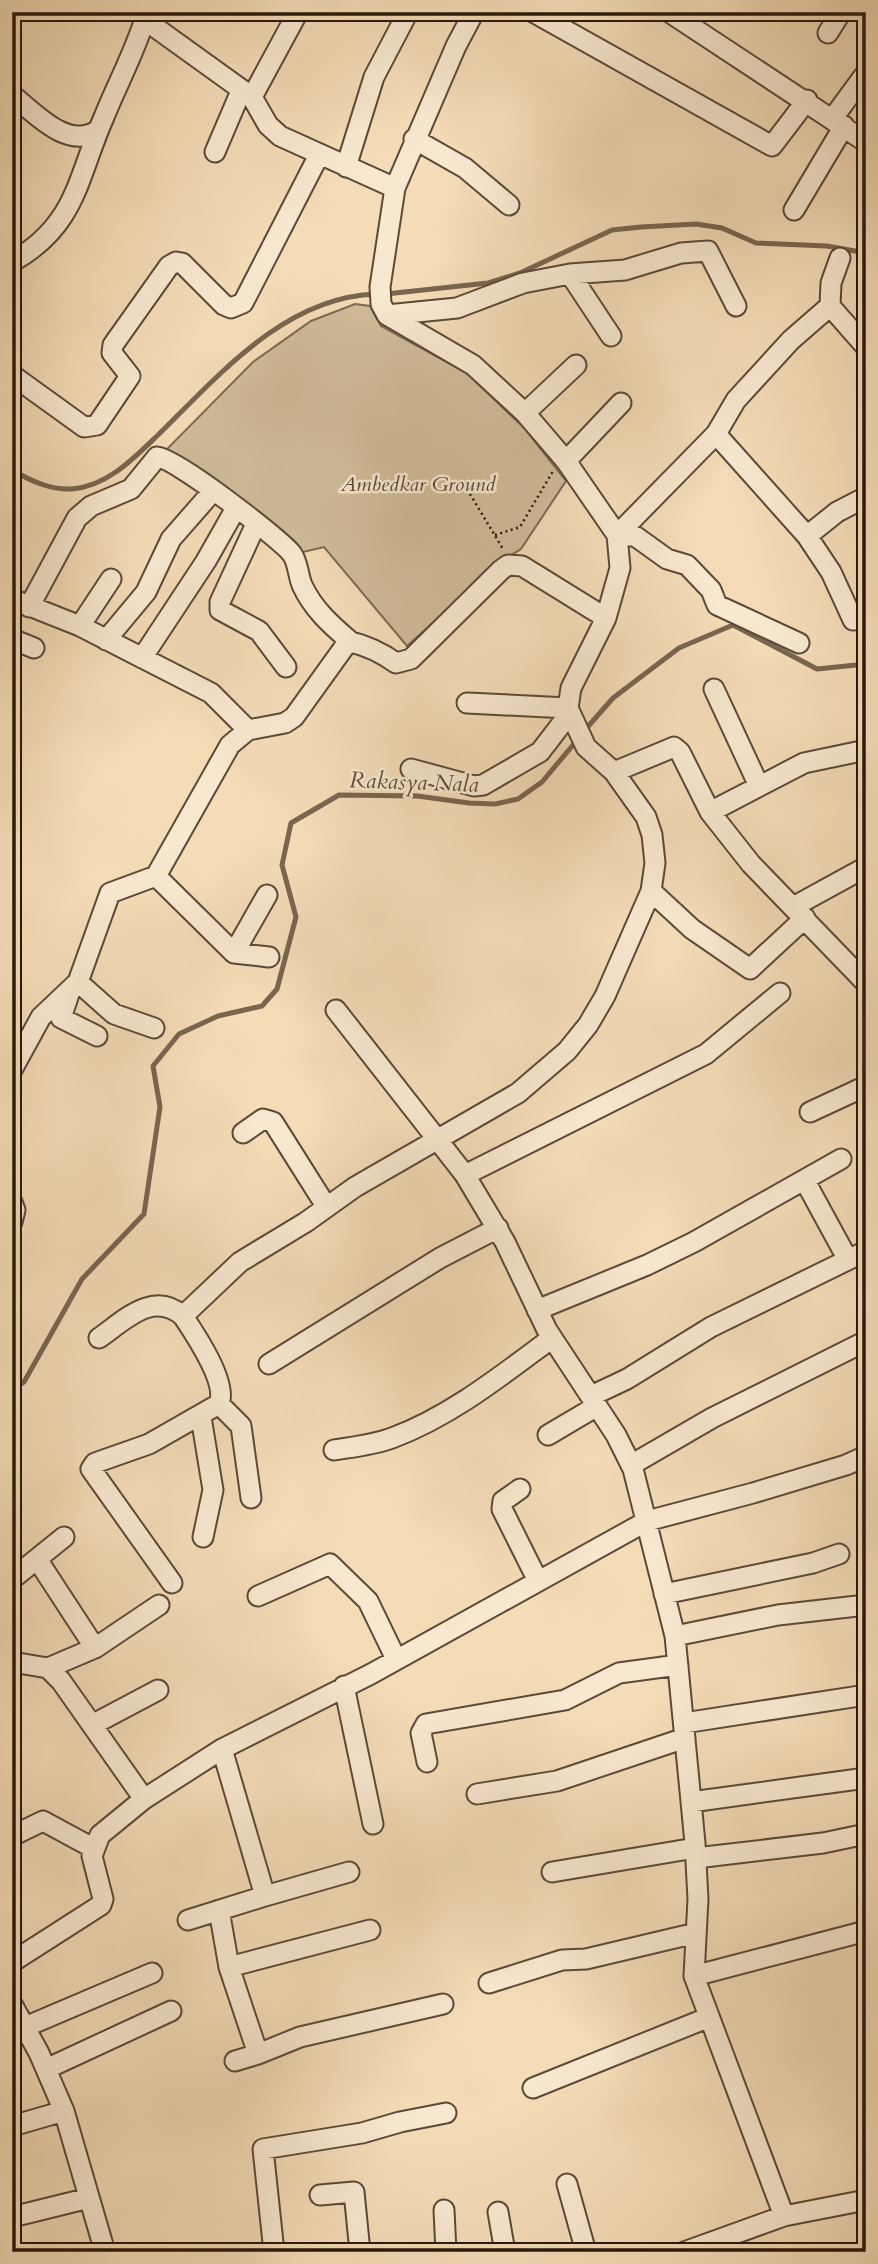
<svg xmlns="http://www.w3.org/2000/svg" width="878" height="2264" viewBox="0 0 878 2264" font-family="Cardo,serif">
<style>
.green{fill:#d1bb9a;stroke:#7c6a54;stroke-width:2}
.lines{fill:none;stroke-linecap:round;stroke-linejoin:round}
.stream{stroke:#796550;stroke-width:5}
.minor-casing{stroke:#5b4938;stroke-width:23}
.path{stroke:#28180d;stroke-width:2.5;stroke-dasharray:2 3.5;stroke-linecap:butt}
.minor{stroke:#f8e8d0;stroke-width:19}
.labels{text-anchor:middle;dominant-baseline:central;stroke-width:5;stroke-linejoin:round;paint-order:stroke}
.park-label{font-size:21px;font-style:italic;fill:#5b4937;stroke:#f8e8d0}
.water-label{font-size:23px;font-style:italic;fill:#5e4c3a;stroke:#f8e8d0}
</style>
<rect width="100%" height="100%" fill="#f4dcb7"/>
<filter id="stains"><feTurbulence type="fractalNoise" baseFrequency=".00286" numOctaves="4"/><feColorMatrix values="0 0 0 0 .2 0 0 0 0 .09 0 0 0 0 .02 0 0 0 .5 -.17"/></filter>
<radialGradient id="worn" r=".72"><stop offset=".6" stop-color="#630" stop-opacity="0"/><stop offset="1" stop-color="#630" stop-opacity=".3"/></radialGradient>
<path class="green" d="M355,304L370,306L381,326L467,373L524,428L566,481L521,549L500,562L407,646L324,547L299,553L255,510L167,449L253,362L311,321Z"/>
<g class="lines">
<path class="stream" d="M386,294L488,283L520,273L612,230L641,227L696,224L722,228L756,243L827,246L866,253
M12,470C31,481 50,490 72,489C109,486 137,455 161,432C221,373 286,297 376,294
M584,731L613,698L679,648L733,625L817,669L866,664
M12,1389L24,1382L82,1279L144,1214L160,1107L153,1066L179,1034L218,1016L262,1006L277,989L296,917L282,865L291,823L339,795L417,796L469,803L495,804L518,799L542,782L578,739"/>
<defs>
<path id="minor" d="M533,12L772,146L807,100
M669,12L866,142
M145,20L252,97L268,125L280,136L395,188
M828,33L841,12
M12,95C35,113 68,151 98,130
M252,97L298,12
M833,118L863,77
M414,139L465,168L509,205
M215,152L241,91
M346,167L374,77L408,12
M794,210L844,126
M12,262C77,225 77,178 104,117C118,82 137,48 147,12
M570,274L611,336
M830,306L866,347
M387,315L457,308L523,283L570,274L625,270L681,253L708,251L736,306
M12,375L84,427L97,425L130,376L112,353L113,345L169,266L176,262L182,263L224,305L231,308L243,303L319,155
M525,413L576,365
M716,434L807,536L831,572L853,620
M566,461L621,403
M256,524L220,602V610L259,631L286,667
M617,535L716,434L736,400L791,340L830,306L831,283L840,258
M617,535L635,536L667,559L687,565L711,590L717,605L799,643
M807,536L837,512L866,497
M12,599L80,626L211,693L248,730
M29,607L77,518L91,506L131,489L157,457C171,455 281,539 292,554C298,562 298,575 302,585C313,609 331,625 351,642
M80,626L111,579
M12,639L34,648
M106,640L146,592L171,539L213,491
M142,658L206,561L236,508
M714,689L759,786
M467,703L568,708
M411,769L474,786L483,785L540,752L570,713
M614,772L674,747L680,752L710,812L751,864L866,983
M710,812L804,763L866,750
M156,876L234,953L269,957
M651,891L692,929L750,969L805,918
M793,907L866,867
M234,953L267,895
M78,982L114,1014L154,1028
M70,991L61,1018L97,1036
M336,1010L465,1175L505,1242L547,1330L616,1435L633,1469L675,1636L695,1843L698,1899L694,1976L784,2216
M12,1070L41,1017L78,982L110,893L156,876L230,745L248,730L285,723L294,717L345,646L351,642C368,646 382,653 396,663L411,659L501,570L508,565L522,566L606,618
M810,1112L866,1086
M243,1133L263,1119L273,1122L326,1206
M465,1175L706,1054L780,993
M805,1181L848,1260
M12,1202L15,1210L12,1222
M537,1310L647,1265L694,1242L841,1159
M99,1338C125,1320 153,1290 183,1316
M269,1364L440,1258L498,1228
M591,1396L627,1379L711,1327L866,1251
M219,1404L241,1426L251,1498
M201,1417L213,1490L203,1537
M548,1435L597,1406
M334,1450C353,1447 373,1445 392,1438C451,1416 502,1375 552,1338
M631,1465L712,1418L866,1341
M520,1489L503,1501L502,1509L538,1581
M37,1559L95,1648
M12,1579L64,1537
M172,1583L91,1469L95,1463L149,1444L219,1404C228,1383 195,1334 183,1316L240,1262L306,1222L355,1187L518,1093L567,1051L588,1025L605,996L651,891L655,863L652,835L646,817L614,772L586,747L568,708L571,688L606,618L620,568L617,535L566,461L525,413L473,365L387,315L381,304L380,287L395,188L456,46L474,12
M664,1594L813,1563L839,1554
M258,1596L330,1564L368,1601L396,1659
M675,1636L778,1615L866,1605
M12,1662L48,1668L61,1681L144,1799
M48,1668L95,1648L159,1605
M344,1686L373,1824
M684,1723L866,1695
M92,1725L158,1690
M427,1762L421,1733L426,1724L565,1700L619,1673L678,1665
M477,1794L557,1781L685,1738
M691,1802L866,1778
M12,1836L43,1821L93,1848
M696,1858L823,1843L866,1834
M552,1872L695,1848
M265,1896L349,1872
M219,1910L229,1967L258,2054L235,2061
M188,1920L265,1896L222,1749
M12,1962L101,1905L103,1899L92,1856L100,1835L144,1799L222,1749L371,1674L647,1521L753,1493L846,1465L866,1456
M229,1967L370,1930
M694,1976L866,1931
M489,1983L562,1960L586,1959L696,1933
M12,2004L39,2053L64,2111L105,2252
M25,2027L152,1973
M258,2054L300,2037L443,2004
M46,2069L171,2011
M533,2088L707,2018
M12,2126L64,2111
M567,2184L586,2252
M320,2195L354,2192L360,2252
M444,2210L446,2252
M498,2212L505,2252
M12,2217L89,2198
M274,2252L263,2149L362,2133L400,2122L446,2113
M684,2252L784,2216L866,2200"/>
</defs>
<use href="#minor" class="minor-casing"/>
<path class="path" d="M470,494L503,549
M495,535L520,527L553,471"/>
<use href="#minor" class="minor"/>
</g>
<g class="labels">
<g class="park-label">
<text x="418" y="484">Ambedkar Ground</text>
</g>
<g class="water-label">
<text transform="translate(414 782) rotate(2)">Rakasya Nala</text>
</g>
</g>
<rect width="878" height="2264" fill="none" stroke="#f4dcb7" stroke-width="42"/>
<rect x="14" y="14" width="850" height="2236" fill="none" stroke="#28180d" stroke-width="3.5"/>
<rect x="21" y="21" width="836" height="2222" fill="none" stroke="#28180d" stroke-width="2"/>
<rect width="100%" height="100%" filter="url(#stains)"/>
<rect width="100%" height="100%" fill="url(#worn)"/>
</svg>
